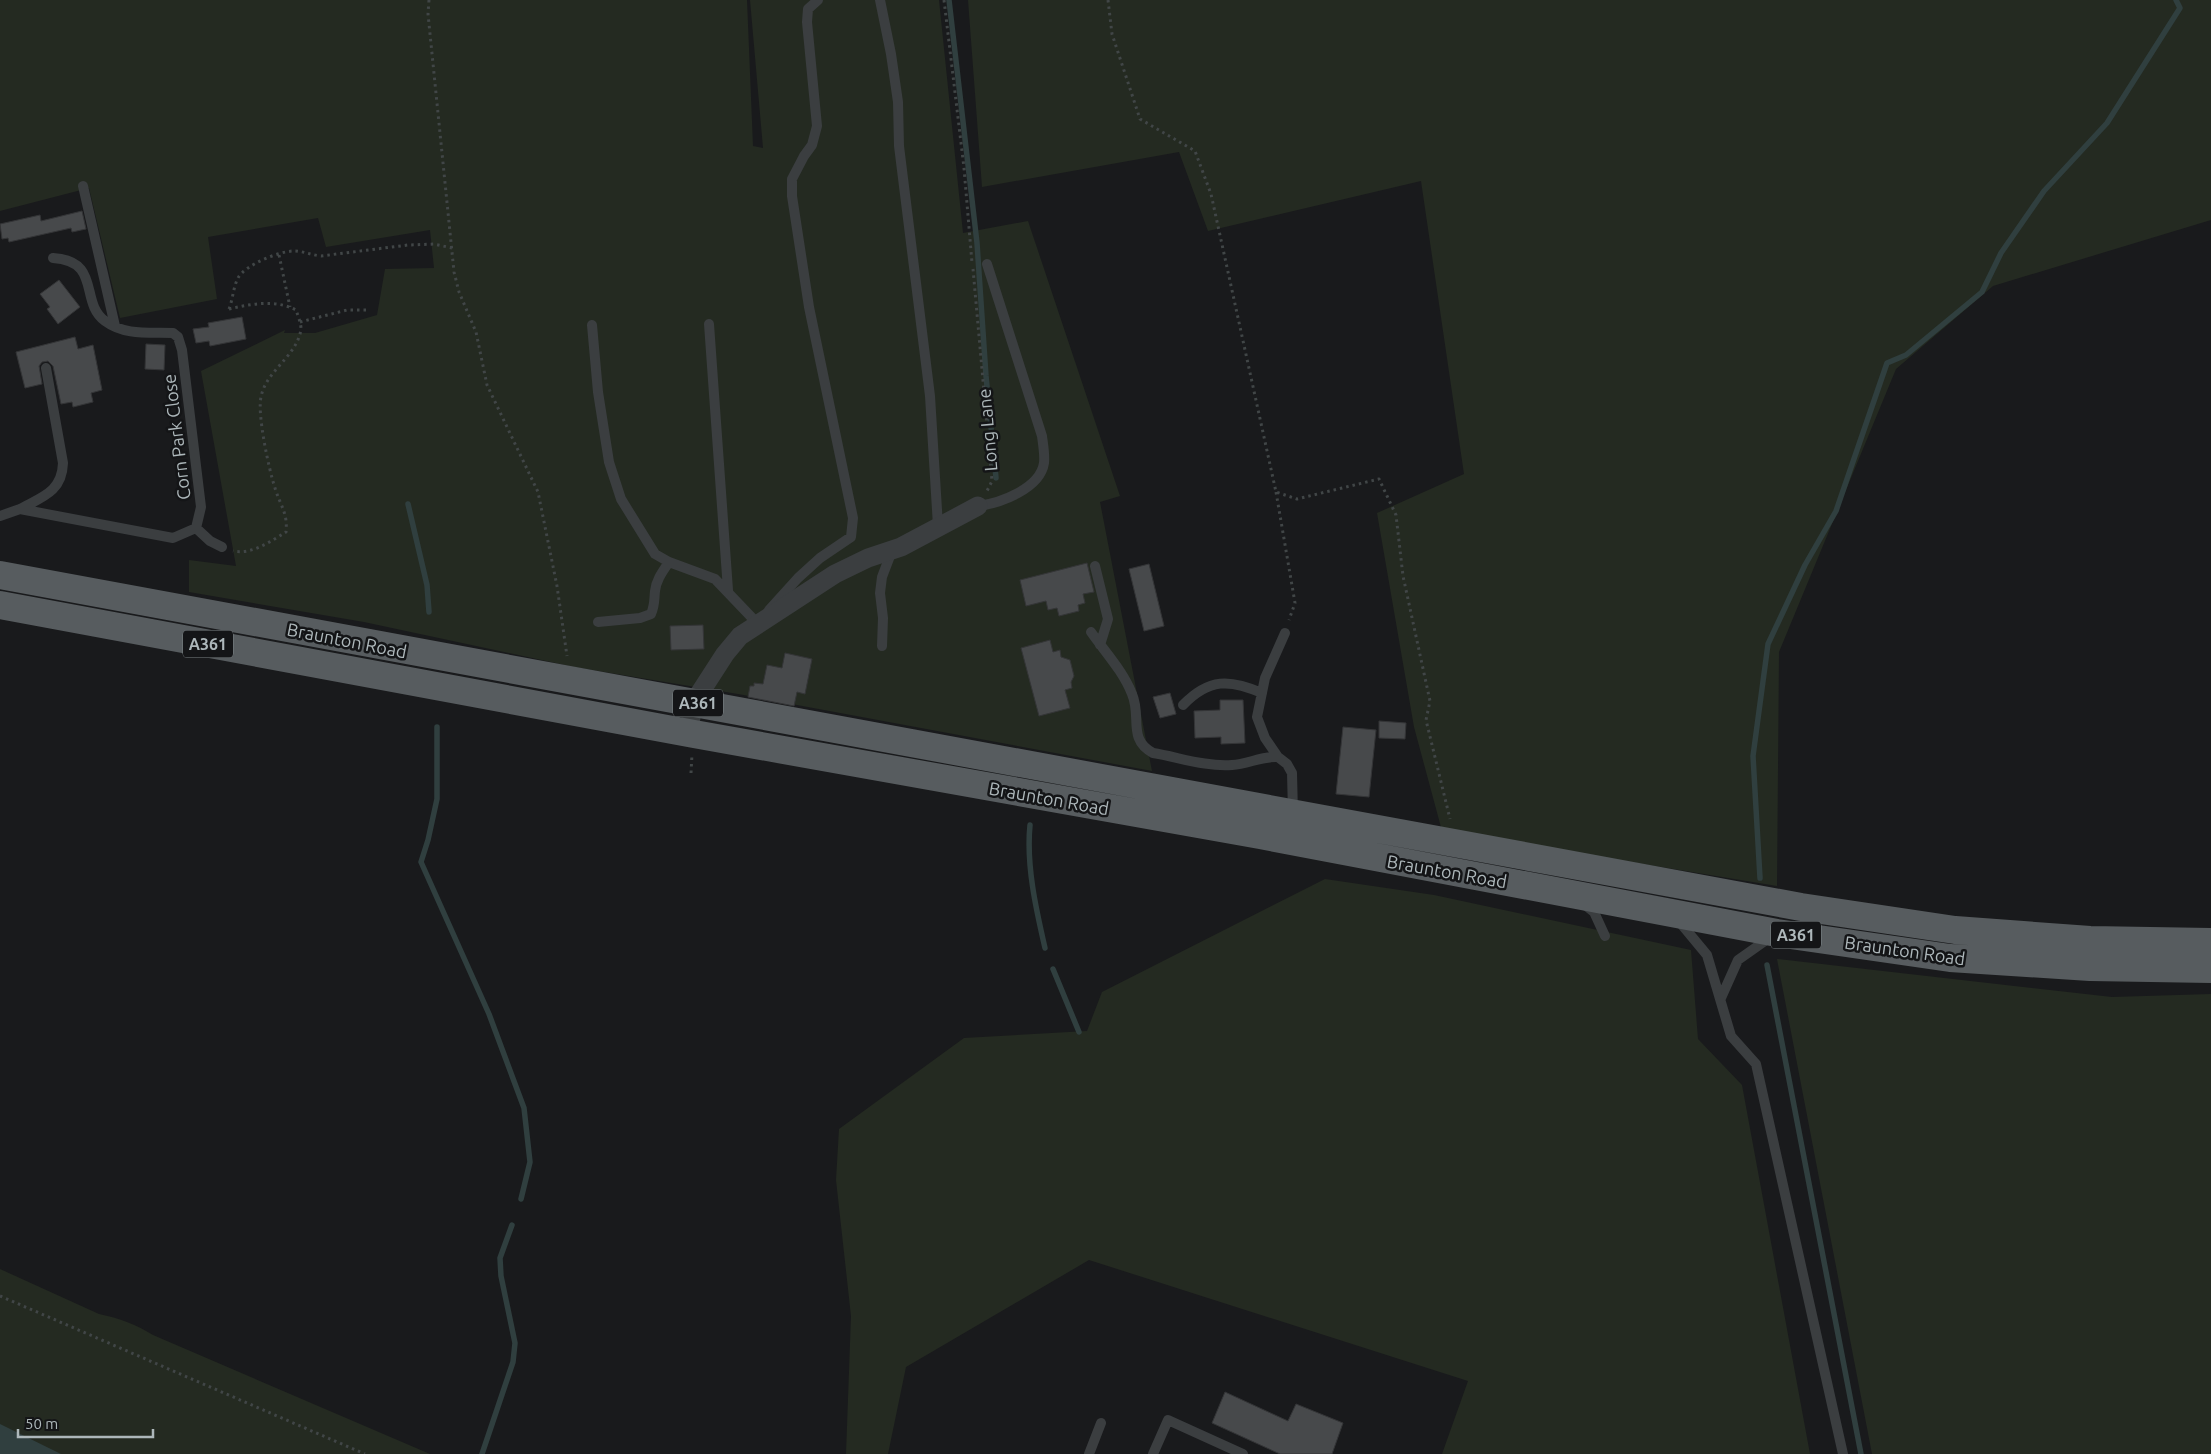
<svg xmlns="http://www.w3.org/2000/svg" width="2211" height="1454" viewBox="0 0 2211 1454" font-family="Ubuntu,sans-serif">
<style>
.green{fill:#242a21}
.water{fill:#303f3f}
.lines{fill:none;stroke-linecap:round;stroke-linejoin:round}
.stream{stroke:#303f3f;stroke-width:5.5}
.building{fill:#47494b;stroke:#343537}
.path{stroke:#414647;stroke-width:3;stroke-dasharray:2.5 4;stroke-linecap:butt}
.lane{stroke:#3b3e40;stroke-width:10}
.street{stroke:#3b3e40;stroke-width:19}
.primary{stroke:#575c5f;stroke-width:28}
.labels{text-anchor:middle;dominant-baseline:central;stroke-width:5;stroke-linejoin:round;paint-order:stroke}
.shield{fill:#141517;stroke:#7f8689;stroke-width:1}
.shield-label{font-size:16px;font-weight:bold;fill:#adb7ba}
.street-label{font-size:18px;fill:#adb7ba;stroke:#141517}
</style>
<rect width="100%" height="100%" fill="#191a1c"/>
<path class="green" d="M0,0H747L753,146L763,148L750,0H939L963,233L1028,221L1120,496L1100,502L1152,771L738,694L574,667L364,622L189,592V560L236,566L201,371L285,330L284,333H315L377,315L385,269L434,268L430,230L326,247L318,218L208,237L217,299L120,318L89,188L0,211Z
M968,0H2211V220L1993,286L1896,369L1779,652L1777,886L1442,831L1414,727L1377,513L1464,474L1421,181L1208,231L1179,152L982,187Z
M1325,879L1434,895L1691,950L1698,1039L1742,1085L1810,1454H1442L1468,1381L1089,1260L906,1367L888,1454H846L851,1316L836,1180L839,1129L964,1038L1087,1031L1102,992Z
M1777,959L2112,997L2211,994V1454H1872Z
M0,1269L99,1314C119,1318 137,1325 153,1335L430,1454H0Z"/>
<path class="water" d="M0,1424L61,1454H0Z"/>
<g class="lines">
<path class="stream" d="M949,0L977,243L986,376L996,478
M408,504L427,585L429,612
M437,727V799L428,840L421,862L489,1014L524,1108L530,1162L521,1199
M1030,825C1026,865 1036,909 1045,948
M1760,878L1753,756L1768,644L1805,565L1836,511L1887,363L1906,355L1982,292L2001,253L2044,191L2107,123L2180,8L2176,0
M1767,965L1861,1454
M1053,969L1079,1032
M482,1454L513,1362L515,1343L501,1276L500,1258L512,1225"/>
</g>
<path class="building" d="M82,211L86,229L72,232L71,228L9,242L8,238L2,239L0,224L40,215L41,221Z
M59,280L80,307L58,324L47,309L50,307L40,294Z
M242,317L246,339L210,346L209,341L196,343L193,329L209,327L208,323Z
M75,337L78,349L93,345L102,390L91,393L93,402L73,407L72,402L61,404L53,366L48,361L42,362L39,366L42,384L25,388L16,352Z
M146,344L165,345L164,370L145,369Z
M1087,563L1094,592L1083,594L1085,603L1078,605L1079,611L1059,616L1057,608L1048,610L1046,601L1026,606L1020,580Z
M1149,564L1164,626L1144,631L1129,569Z
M703,625L704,649L671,650L670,626Z
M1050,640L1053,652L1060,650L1061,657L1070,660L1074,676L1071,682L1072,688L1065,690L1070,708L1039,716L1021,648Z
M785,653L812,659L805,694L797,692L794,706L748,697L750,686H754V683L763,684L767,665L782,668Z
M1170,693L1176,714L1160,718L1153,697Z
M1220,700H1243L1245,743L1221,744V737L1195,738L1194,711L1220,710Z
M1379,721L1406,723L1405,739L1379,738Z
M1343,727L1376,730L1369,797L1336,794Z
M1225,1392L1288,1421L1296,1404L1343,1423L1332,1454H1280L1212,1423Z"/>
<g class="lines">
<path class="path" d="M429,0L428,14L454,272L459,292L476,332L487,385L538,492L557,586L567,656
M944,0L964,168L972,263
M1108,0L1112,34L1140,119L1195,151L1211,194L1276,492L1297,499L1379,479L1396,515L1403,576L1430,701L1426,720L1450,819
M279,255L290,307
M973,269L992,481L987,491
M229,309C251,304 275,299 296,310C298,316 301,323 301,329C297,357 266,370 261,397C257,414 269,470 275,488C280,505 288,513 286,532C271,541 252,555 233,551
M229,309C233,299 233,288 238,278C245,265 279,251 294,251C303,251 311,255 321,256L408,245L434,244L452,248
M300,322L347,310H367
M1276,492L1295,603L1289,620
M691,773L692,754
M0,1296L365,1454"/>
<path class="lane" d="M880,0L891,54L898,102L899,146L930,396L938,526
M83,186L115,326
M709,324L728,590
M592,325L598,392L609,462L621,499L655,554L669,562L715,579L757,623L760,621
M978,506C1000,503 1040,489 1044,463C1045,455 1043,444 1042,436L987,264
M20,509C42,497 62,492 63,463L46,368
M0,516L20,509L173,538L196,528L201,507L182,350L178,337L173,333C150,332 125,336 105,321C79,302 102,261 53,258
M196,528L210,541L222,547
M1095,566L1108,619L1100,645
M769,610L798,578L820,558L851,537L853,518L809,307L792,196V179L804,156L812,145L817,126L807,22L808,9L818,0
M598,622L640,618L651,614C655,605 654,600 655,591C656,580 663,571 669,562
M1091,632C1105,652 1123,671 1132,694C1142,717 1127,739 1153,753C1178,757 1206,767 1232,765C1248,764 1262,756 1278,757
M1285,633L1265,678L1257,717L1265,738L1278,757L1287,764L1292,773L1293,813
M882,646L883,618L880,593L882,577L890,556L889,551
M1183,705C1209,678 1230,679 1262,693
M1584,904L1594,912L1605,936
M1678,920L1707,955L1731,1036L1756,1064L1843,1454
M1721,998L1738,960L1772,936
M1089,1454L1101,1423
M1153,1454L1168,1420L1243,1454"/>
<path class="street" d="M688,733L694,702L725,654L740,636L835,574L868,558L901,547L978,506"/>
<path class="primary" d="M0,575L1801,907L1955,930L2090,940L2211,942
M0,605L694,734L1260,835L1777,933L1950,958L2090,967L2211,969"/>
</g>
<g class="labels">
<g class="shield">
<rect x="183" y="630.5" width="50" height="27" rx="4"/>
<rect x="673" y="689.5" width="50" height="27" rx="4"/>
<rect x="1771" y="921.5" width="50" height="27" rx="4"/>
</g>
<g class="shield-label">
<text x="208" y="644">A361</text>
<text x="698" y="703">A361</text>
<text x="1796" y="935">A361</text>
</g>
<g class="street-label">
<text transform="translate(987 430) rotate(-95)">Long Lane</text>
<text transform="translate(176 437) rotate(-97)">Corn Park Close</text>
<text transform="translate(347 640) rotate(11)">Braunton Road</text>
<text transform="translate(1049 798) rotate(10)">Braunton Road</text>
<text transform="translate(1447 871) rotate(10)">Braunton Road</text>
<text transform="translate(1905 950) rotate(8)">Braunton Road</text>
</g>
</g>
<path d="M18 1429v8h135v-8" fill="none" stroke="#adb7ba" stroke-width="2.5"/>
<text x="25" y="1429" font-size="15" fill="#adb7ba" stroke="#141517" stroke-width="4" paint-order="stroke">50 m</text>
</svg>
